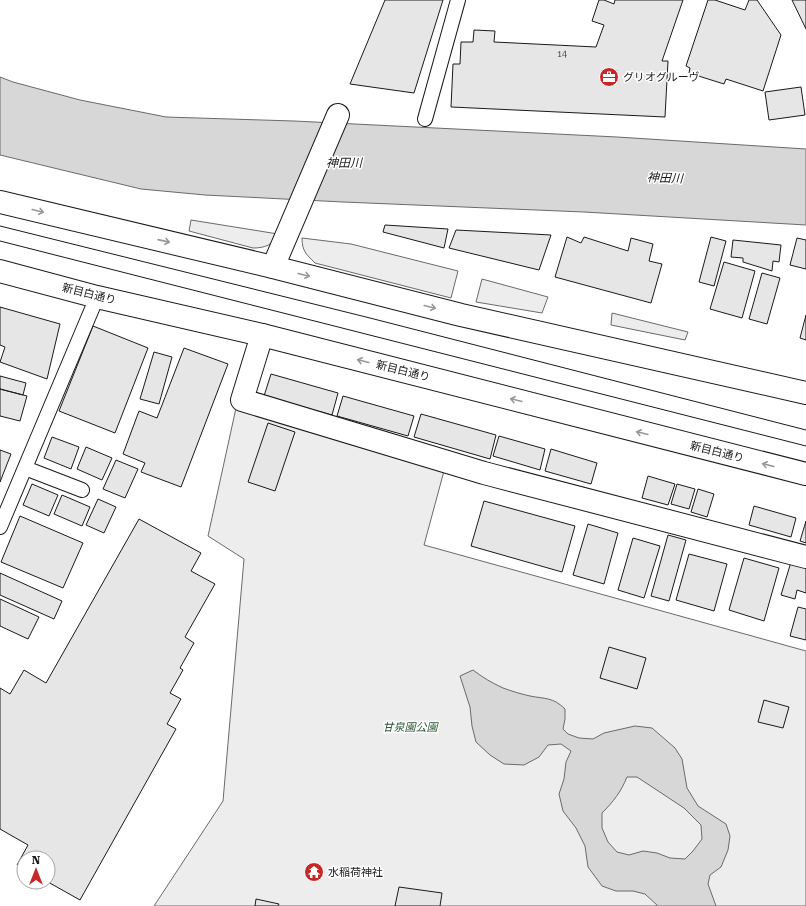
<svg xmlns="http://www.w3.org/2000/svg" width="806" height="906" viewBox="0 0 806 906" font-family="'Roboto Serif','Noto Sans JP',serif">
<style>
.green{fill:#ededed;stroke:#6a6a6a}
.water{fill:#d7d7d7;stroke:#6a6a6a;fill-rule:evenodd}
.building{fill:#e6e6e6;stroke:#1a1a1a}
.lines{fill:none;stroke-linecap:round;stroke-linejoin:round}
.service-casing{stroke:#1a1a1a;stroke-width:16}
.minor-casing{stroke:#1a1a1a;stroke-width:24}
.primary-casing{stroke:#1a1a1a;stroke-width:24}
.service{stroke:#fff;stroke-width:14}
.minor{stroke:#fff;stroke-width:22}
.primary{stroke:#fff;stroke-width:22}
.tram{stroke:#1a1a1a;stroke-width:1}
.oneway{stroke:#989898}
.labels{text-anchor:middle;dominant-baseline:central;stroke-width:3;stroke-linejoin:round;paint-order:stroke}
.number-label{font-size:9px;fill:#4d4d4d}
.poi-label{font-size:11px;fill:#1a1a1a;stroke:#fff;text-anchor:start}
.street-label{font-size:11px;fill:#1a1a1a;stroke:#fff}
.park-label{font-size:11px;font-style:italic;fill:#2b5a34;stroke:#fff}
.water-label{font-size:12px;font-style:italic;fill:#1a1a1a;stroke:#fff}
</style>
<rect width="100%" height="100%" fill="#fff"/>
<path class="green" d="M191,220L278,234C273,245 265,248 253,248L189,231Z
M302,238L351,244L458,271L451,298L315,263C306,254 302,251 302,238Z
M482,279L548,297L542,313L476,302Z
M612,313L688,332L685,340L611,325Z
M236,408L444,471L424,545L806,651V906H154L223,801L244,559L208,536Z"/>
<path class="water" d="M0,77L13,82L80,100L166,117L294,121L617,137L806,149V225L584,212L343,202L205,195L141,189L0,155Z
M473,670C482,677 492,683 503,688C511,691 521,694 530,696C545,699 553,697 565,709V719L563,729L568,734L579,738L593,739L604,733L635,726L652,728L675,748L682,759L687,788L698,806L726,824L730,836L728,850L721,867L710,875L708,884L716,906H658L645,894L633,891H616L602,886L588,867L585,846L576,828L563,811L559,794L564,779L566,762L571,751L561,744L548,745L539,757L524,765L504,764L490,755L476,742L472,726L470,707L460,676ZM627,777H637L684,808L701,825L702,839L693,851L685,859L670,858L657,853L643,851L629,855L617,852L608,842L602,828V813C613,802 621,792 627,777Z"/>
<path class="building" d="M385,0H443L414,93L350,84Z
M599,0H604L614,4L615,0H683L662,61H668L665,117L451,107L453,64H460L461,42H473L474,30L495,31L494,42L596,47L604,25L592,21Z
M708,0H715L745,10L749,0H757L781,35L763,91L726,79L724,84L689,73L690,68L686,66Z
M792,0H806V29Z
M801,87L805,115L769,120L765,92Z
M385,225L448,229L444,248L383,232Z
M456,230L551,235L539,270L449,248Z
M567,237L581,243L584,237L628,251L631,238L653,244L649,261L662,264L651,303L555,277Z
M711,237L726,241L714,286L699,282Z
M797,238L806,240V269L790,265Z
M733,240L781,245L779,262L773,261L772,271L743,262V258L731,257Z
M724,262L755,271L742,318L710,309Z
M762,273L780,278L767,324L749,319Z
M0,307L60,324L47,379L0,362L5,347L0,345Z
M806,315V340L800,338Z
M93,326L148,348L115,433L59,411Z
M184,348L228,364L181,487L141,472L145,463L123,454L139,411L157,418Z
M154,352L172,357L159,404L140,399Z
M271,374L338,393L332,415L264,396Z
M0,376L26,383L23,395L0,389Z
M0,389L27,396L20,421L0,416Z
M343,396L414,416L408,436L337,416Z
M421,414L496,435L490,459L414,437Z
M268,423L295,432L275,491L248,482Z
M499,436L545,449L540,470L493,456Z
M52,437L79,447L71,469L44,458Z
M86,447L112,458L102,480L77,469Z
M551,449L597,463L591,484L545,471Z
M0,450L11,454L0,482Z
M116,460L138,469L125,498L103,489Z
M648,476L675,484L668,505L642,498Z
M32,484L58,495L49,516L23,505Z
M677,484L695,489L689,509L671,504Z
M698,489L714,494L707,517L691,512Z
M62,495L90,507L82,526L54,514Z
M98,499L116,507L104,533L86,525Z
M484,501L575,526L562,572L471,546Z
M754,506L796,518L791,537L749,525Z
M20,516L83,543L63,588L1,562Z
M139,519L201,553L191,571L215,584L185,637L194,643L180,668L183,670L170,693L181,699L167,724L176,729L80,900L48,882V858H24V869L17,865L28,845L0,829V688L10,694L24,670L46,683Z
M806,521V543L800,541Z
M588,524L618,533L604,584L573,575Z
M668,535L686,540L669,601L651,596Z
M633,538L660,546L644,598L618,590Z
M689,554L727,564L714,611L676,600Z
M744,558L779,568L764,621L729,610Z
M791,562L806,567V593L797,590L795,599L781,595Z
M0,573L62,601L54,619L0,595Z
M0,599L39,617L28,639L0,626Z
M798,607L806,609V640L790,636Z
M609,647L646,658L637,689L600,678Z
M764,700L789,707L783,728L758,722Z
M399,887L442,893L440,906H395Z
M256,899L279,904L278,906H255Z"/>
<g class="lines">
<defs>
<path id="service" d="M425,119L458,0
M25,468L82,490
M0,527L97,297"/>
<path id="minor" d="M273,267L338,115
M262,335L242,400L484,473L806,557"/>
<path id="primary" d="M0,202L273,267L461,315L806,393
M0,271L97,297L262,335L806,474"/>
</defs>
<use href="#service" class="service-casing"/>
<use href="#minor" class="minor-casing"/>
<use href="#primary" class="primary-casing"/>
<use href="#service" class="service"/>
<use href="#minor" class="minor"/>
<use href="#primary" class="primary"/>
<path class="tram" d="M0,226L370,318L806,430
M0,241L806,446"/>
</g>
<defs><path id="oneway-shaft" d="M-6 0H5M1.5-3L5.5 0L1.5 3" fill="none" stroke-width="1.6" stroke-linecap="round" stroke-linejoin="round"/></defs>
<g class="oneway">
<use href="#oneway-shaft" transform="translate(38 211) rotate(14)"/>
<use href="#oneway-shaft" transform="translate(164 241) rotate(13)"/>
<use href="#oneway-shaft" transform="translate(304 275) rotate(14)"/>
<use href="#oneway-shaft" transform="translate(430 307) rotate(14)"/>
<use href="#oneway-shaft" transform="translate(363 361) rotate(-166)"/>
<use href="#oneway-shaft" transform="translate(516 400) rotate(-166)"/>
<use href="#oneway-shaft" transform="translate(642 433) rotate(-166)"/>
<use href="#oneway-shaft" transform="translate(768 465) rotate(-166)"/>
</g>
<defs>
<symbol id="office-disc" viewBox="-11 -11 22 22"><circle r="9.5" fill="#c62828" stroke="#fff"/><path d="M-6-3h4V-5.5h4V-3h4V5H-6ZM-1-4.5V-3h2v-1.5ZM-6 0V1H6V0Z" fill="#fff"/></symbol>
<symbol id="temple-disc" viewBox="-11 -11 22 22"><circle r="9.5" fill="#c62828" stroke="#fff"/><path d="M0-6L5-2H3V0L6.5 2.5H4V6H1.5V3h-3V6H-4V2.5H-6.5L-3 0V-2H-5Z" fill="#fff"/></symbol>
</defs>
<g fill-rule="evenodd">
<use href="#office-disc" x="598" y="66" width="22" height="22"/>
<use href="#temple-disc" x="303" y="861" width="22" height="22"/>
</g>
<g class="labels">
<g class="number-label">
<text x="562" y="54">14</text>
</g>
<g class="poi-label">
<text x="623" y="77">グリオグルーヴ</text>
<text x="328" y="872">水稲荷神社</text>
</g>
<g class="street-label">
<text transform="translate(89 294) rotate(14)">新目白通り</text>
<text transform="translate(403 371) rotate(14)">新目白通り</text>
<text transform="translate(717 452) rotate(14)">新目白通り</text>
</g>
<g class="park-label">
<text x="410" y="727">甘泉園公園</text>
</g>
<g class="water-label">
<text x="344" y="163">神田川</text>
<text transform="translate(665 178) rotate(2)">神田川</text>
</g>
</g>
<g transform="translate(36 870)"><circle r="19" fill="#ffffff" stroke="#a3a3a3"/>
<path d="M0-3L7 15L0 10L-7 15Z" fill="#c62828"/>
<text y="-6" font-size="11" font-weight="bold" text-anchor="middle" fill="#1a1a1a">N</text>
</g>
</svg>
